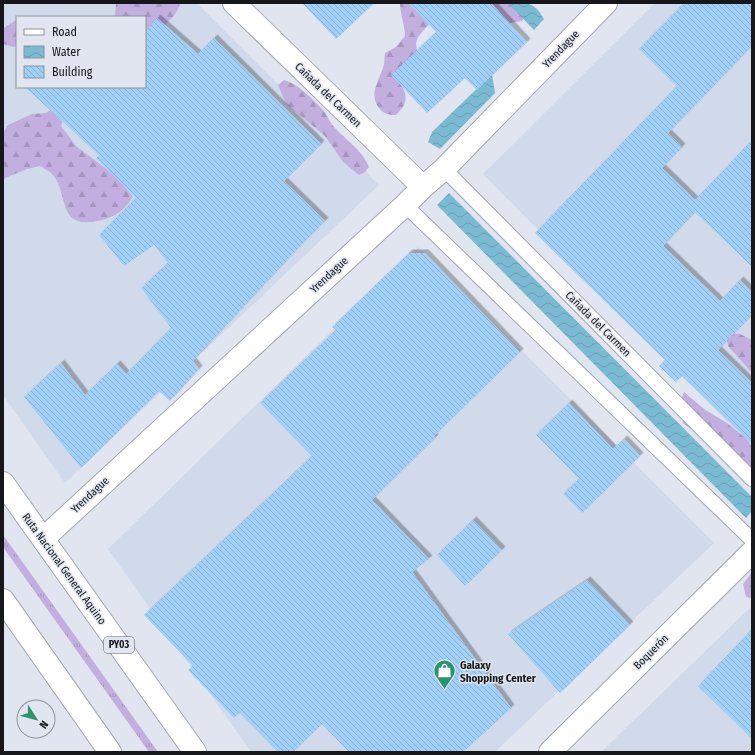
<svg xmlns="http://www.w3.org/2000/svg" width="755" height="755" viewBox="0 0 755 755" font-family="'Fira Sans Condensed',sans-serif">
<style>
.built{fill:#d1daea;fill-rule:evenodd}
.grass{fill:url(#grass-tufts)}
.forest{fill:url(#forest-firs)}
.water{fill:url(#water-waves)}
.building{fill:url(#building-back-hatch);filter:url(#shadow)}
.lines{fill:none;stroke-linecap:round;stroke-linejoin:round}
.lane-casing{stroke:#a2a7b0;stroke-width:16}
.street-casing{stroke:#a2a7b0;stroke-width:24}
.secondary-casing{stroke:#a2a7b0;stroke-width:24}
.highway-casing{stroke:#a2a7b0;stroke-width:24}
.lane{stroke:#fff;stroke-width:14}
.street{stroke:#fff;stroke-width:22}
.secondary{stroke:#fff;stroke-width:22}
.highway{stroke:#fff;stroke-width:22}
.labels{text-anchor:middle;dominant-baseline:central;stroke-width:3;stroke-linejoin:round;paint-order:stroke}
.shield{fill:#e0e5ef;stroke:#52555a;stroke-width:1}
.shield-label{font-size:10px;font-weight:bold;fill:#15171a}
.street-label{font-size:11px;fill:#15171a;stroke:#e0e5ef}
.poi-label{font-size:11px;font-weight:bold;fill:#15171a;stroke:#e0e5ef;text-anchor:start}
</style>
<defs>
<pattern id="grass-tufts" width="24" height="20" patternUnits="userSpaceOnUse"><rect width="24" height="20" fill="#c2aedf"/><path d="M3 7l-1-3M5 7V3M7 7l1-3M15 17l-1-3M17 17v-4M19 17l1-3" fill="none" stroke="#a695bf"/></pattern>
<pattern id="forest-firs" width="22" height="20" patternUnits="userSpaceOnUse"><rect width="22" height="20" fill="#c2aedf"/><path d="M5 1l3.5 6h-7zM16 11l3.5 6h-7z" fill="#a695bf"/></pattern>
<pattern id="water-waves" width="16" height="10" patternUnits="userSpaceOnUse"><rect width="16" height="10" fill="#7abad3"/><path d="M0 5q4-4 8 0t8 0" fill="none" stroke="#699fb5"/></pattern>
<pattern id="building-back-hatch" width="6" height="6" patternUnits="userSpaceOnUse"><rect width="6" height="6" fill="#a0cff7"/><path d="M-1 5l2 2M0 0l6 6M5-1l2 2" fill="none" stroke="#89b1d3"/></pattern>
<filter id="shadow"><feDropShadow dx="3.5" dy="-3.5" stdDeviation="0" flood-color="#0004"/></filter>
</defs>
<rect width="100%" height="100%" fill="#e0e5ef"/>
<path class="built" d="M3,3H197L379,185L65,483L3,395ZM17,17H145V87H17Z
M655,3H752V447L483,174Z
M418,247L714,543L495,752H251L108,549Z
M752,606V752H601Z"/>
<path class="grass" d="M3,535L21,560L158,752H149L3,547Z"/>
<path class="forest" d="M116,3H180C176,20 159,29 145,37V17H115Z
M400,3H432L435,18L422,32L418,37L416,43L417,51L401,85C409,98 406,105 396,115C388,115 384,114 379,108C369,95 378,82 383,68C385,63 384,58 385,53L396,47L405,36C405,24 400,15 400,3Z
M485,3H526L525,16L522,21L509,23Z
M17,19V45L14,47L3,44V29Z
M284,80C298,84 313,99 323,110C327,115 330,123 335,128C347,141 362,150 369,167L365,172L359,175L343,162L333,147L324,135L286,104L278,85Z
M61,103L65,114L61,126L76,146L117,177L133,197C123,211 118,215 102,220C54,232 71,193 51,173C48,170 43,168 40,166L27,169L3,179V133L8,125L32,114L46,113Z
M726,333L740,334L752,340V373L728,346Z
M684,392L704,409L727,423L747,439L752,447V468L747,474L718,449L683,423L680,403Z
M752,572V598L746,597L743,584Z"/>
<path class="water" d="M508,3C527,3 534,1 544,19L534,30Z
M492,74L495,93L440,149L428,142L432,132Z
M449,193L752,497V511L746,518L437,205Z"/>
<path class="building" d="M302,3H374L336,39Z
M408,3H491L527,42L477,90L465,78L427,113L391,75L436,32Z
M684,3H752V46L668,133L682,147L662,168L695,200L752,140V267L695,212L663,246L720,301L740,280L752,292V315L718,350L752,383V444L682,376L676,382L659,366L665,360L535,233L677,86L639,49Z
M157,18L198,54L214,38L321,144L284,181L325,221L284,263L193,361L199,369L170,401L159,391L81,468L24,397L61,363L85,395L117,364L126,374L171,328L141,288L168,263L154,245L124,266L99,235L136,198L96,158L99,155L25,87H145V32Z
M409,253H425L520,352L434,436L435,438L372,500L429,559L412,572L511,708L463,752H349L322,724L293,752H278L240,713L234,718L188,670L193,666L144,615L312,456L260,403L336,330L332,327Z
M569,403L613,449L624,439L640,456L582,513L563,494L579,479L536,435Z
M473,520L502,550L465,586L437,555Z
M587,580L630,625L560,693L508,634Z
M752,629V739L698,686Z"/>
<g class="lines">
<defs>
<path id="lane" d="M444,169L752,479
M405,205L752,540"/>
<path id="street" d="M234,3L423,187
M43,539L405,205L423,187L444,169L606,3"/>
<path id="secondary" d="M550,752L752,552"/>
<path id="highway" d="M3,483L195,752
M3,600L110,752"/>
</defs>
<use href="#lane" class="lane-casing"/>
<use href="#street" class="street-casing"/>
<use href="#secondary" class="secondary-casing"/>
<use href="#highway" class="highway-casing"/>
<use href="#lane" class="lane"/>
<use href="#street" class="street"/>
<use href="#secondary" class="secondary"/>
<use href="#highway" class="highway"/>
</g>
<defs>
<symbol id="shop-pin" viewBox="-11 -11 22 30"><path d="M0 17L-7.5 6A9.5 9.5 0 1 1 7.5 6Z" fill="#2c926f" stroke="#e0e5ef"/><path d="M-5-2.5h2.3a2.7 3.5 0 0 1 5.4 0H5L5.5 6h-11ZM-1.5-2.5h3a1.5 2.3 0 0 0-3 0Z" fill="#fff"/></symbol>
</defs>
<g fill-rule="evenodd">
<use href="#shop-pin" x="432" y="658" width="25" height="34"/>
</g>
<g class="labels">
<rect class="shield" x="104" y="637" width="30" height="16" rx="3"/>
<g class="shield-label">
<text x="119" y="645">PY03</text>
</g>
<g class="street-label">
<text transform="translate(561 49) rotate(-46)">Yrendague</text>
<text transform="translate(328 95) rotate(44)">Cañada del Carmen</text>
<text transform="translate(329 275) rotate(-43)">Yrendague</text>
<text transform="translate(598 324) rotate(45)">Cañada del Carmen</text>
<text transform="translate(90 495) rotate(-43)">Yrendague</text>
<text transform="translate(64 569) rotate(54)">Ruta Nacional General Aquino</text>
<text transform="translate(651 652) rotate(-45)">Boquerón</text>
</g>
<g class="poi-label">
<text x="460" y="665">Galaxy<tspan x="460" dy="13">Shopping Center</tspan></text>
</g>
</g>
<rect width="755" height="755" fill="none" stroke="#15171a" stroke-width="8"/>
<rect x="16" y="16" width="130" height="72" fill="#e0e5ef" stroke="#8f939a"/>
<rect x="24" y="29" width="20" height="6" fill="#ffffff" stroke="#8f939a"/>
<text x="52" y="36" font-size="12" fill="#15171a">Road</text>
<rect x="24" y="46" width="20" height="12" fill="url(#water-waves)" stroke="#8f939a"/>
<text x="52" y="56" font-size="12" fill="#15171a">Water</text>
<rect x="24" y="66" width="20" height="12" fill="url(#building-back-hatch)" stroke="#8f939a"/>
<text x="52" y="76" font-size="12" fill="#15171a">Building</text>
<g transform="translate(36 719) rotate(126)"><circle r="19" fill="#e0e5ef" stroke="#8f939a"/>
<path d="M0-3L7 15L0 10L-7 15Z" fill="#2c926f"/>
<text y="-6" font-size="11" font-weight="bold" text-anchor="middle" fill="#15171a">N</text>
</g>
</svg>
